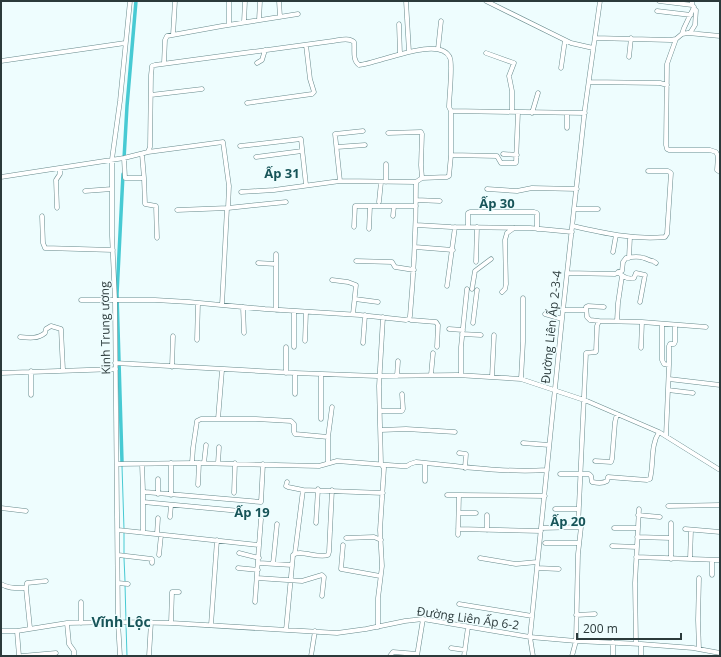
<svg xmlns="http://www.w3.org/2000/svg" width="721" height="657" viewBox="0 0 721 657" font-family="'Open Sans',sans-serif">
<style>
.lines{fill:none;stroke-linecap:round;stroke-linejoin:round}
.stream{stroke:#47cad3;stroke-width:1}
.canal{stroke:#47cad3;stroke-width:3.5}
.minor-casing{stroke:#678a8c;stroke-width:5}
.minor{stroke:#fff;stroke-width:4}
.labels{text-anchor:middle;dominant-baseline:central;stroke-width:3;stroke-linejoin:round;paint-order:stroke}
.street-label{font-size:12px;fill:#2b3a3b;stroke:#eefdfe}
.neighbourhood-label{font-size:13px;font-weight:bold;fill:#175458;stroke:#eefdfe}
.quarter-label{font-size:14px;font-weight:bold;fill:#175458;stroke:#eefdfe}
</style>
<rect width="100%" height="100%" fill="#eefdfe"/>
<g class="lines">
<path class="stream" d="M122,466L124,529
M124,532V553
M124,558L125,581
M125,584L126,621
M126,624L127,656"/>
<path class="canal" d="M124,159L127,106L136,1
M122,462L117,294L123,174"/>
<defs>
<path id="minor" d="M279,1L280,17
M406,1L409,52
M486,1L571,43L593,48
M659,1L692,5
M657,11L691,15
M259,20L260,1
M244,22L245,1
M399,24L400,54
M229,25V1
M690,33L695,25L696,10
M682,34L684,28L694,7L692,5V1
M173,35L175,1
M595,38L670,40L676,39L682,34L688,33L720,36
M676,39L667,64L666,145L667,149L669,150H710L716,152L718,156L717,170L720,172
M438,49L441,21
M486,53L514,63L509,76L512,91V112
M629,57L631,38
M1,61L125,43
M164,63L165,40L167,36L222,26L298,14
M257,63L262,60L265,50
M561,68L565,40
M589,82L660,83L667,85
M151,95L202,89
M247,103L312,94L314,92L310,79L306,45
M451,111L585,113
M532,113L538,93
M567,113V128
M388,133L421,132L422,134L421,165L422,178
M240,146L301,139L306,185
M337,147L365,145
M148,152L223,142L229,186L228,208
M142,154L144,178
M503,154L517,155
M256,157L302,151
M124,158L125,178H144L145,204L156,206L157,238
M386,164V182
M1,177L124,158L148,152L150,147L151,75L152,66L155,65L333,41C340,40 349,37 354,42C355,50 352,60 359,65C377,64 441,34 450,58C453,64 449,98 449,107L451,111V155L497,156L501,163H516L518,112
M340,181L335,134L363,131
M416,182L422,178L447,177L449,176L451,155
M487,189L517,191L532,188L577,189
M85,191L112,189
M416,200L440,201
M379,202L381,182
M57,208L56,180L60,174V168
M575,209H598
M177,210L228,208L286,202
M42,216L43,243L45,248L113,250
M393,216L394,206H416
M416,225L451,227L530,228L572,232
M573,226C603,233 634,240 665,237L667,234L671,173L668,171H648
M354,227L355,206H394
M468,227V213L470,212H534L537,213V229
M369,229L370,206
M415,247L453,250
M613,252L616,235
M276,254V310
M629,258L630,237
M356,261L392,262L395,267L414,270
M476,262L477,227
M258,263L276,264
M618,272C622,276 628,280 634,278L636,273L645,275L640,302
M567,273L615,274L622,271L623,262L626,258C631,257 638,256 644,258C648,259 649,261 653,261L656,263
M332,280L348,282L356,285L353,314
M447,286L455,227
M472,289L475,271L491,259
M502,292L505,289L506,284L505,240L507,233L514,228
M355,299L378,302
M81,300H155L189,302L265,309L360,315L406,320L409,319L410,316C414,271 416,227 416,182L340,181L274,190L241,192
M222,305L227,208
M243,307L244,333
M563,310H586
M294,311V347
M545,314L562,319
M409,319L411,320L436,322L438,325L437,347
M599,321L590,320L587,317L586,307L588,306L604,307
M617,321L618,303L622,276
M642,322L706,327
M473,323L477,290
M662,324V360L664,364L669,365L666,436
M449,329L463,330
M462,334L481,335
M20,337C29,338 38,339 45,333L46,329L51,326L61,329L63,370
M197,340L198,303
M305,341L306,312
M363,343L365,315
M115,363L295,373L377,376L457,375L521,379L587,401L659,432L720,470
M669,365V346L670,344H674L675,342V325
M172,367L173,336
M31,371V395
M1,373L116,369
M286,373V347
M321,374V419
M431,375L433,353
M461,375V347L467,289
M397,376L398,361
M492,377L494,335
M521,379L523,342V298
M669,379L720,385
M668,390L693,393
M295,394V373
M381,411H402L403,409L402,394
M218,419L222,370
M381,430L406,429L455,432
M328,437L332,407
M523,443L549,445
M459,453L466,454L465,468
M595,461L611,462L612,459L615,422L617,414
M171,463V495
M192,463L193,448L197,421L201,419H256L291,421L294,424V432L295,434L328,437V463
M204,463L206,445
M218,463L219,447
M117,464L196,463L319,466L337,461L401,466H407L410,464L416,462C459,466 503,473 547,470
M142,464L143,491L145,492L261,502L263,464
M560,474H589L591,476L592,482C597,483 602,484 607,481L608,477L647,480L650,479C654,464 650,446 659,432
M425,481V463
M287,482L286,486L288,487L303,490
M198,485L199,463
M143,491V502L240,511
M234,493L235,463
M158,494V479
M447,495H459
M143,502V532
M668,506L720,505
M1,508L26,511
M555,509H578
M459,513H476
M638,515L660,517
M170,517L171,505
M316,523L318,489
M671,523V559
M578,527L586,353L596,352L597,326L599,321L642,322L641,348
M541,528L581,527L578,554L576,641L572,656
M614,528H638
M458,529L541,531
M685,529L720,532
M118,530L259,545L261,519
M487,530V515
M157,534L158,518
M458,535L459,495L545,496
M637,537L671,538
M346,538L374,537L381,540
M545,543H579
M343,545L341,569L380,576
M612,546L637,547
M239,553L259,558
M295,553L303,490L383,493
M118,555L152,559V563
M159,555L161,535
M636,557L720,560
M480,558L516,564L537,562
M690,559L691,530
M712,560V575
M259,563L292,565
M273,564L277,524
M238,568L258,570
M537,568L559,569
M257,578L302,581L322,575L324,577L322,596
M118,583L128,584
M1,584C8,589 18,588 26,588L30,628
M26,588L27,583L46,581
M81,602V623
M255,602L259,545
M459,604L532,616
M576,615L595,614
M67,623L69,644L74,651V656
M171,623L172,592H179
M211,625L217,540
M378,627V598L382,566L380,530L384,468L381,464L379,386L383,317
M286,630L293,555C300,549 318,559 328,555L329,552L332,490
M1,631H17L67,623L118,622L171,623L337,633L366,629L405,621L423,619L530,637L576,641L641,644L693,648L720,653
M17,631L19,656
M636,643L635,583L639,509
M641,644V656
M451,648L465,650
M699,649L698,620L699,578
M22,656L56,653
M120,656L118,622L115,300L112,236V159L120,101L130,1
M149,656L151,622
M311,656L315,631
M390,656L393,652L417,654
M417,656L423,619
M464,656L468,627
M533,656L530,637L562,319L585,108L600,1
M613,656V642"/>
</defs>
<use href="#minor" class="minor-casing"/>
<use href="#minor" class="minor"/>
</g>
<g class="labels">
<g class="street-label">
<text transform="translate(551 327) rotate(-84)">Đường Liên Ấp 2-3-4</text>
<text transform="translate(105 328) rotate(-91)">Kinh Trung ương</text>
<text transform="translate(468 618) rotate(8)">Đường Liên Ấp 6-2</text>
</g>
<g class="neighbourhood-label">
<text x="282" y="173">Ấp 31</text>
<text x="497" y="203">Ấp 30</text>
<text x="252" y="512">Ấp 19</text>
<text x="568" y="521">Ấp 20</text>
</g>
<g class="quarter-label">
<text x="121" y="621">Vĩnh Lộc</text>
</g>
</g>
<rect width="721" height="657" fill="none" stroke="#2b3a3b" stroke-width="4"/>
<path d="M577 633v6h104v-6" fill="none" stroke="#2b3a3b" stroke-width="2"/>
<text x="583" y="633" font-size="12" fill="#2b3a3b" stroke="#eefdfe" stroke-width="3" paint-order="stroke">200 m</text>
</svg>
